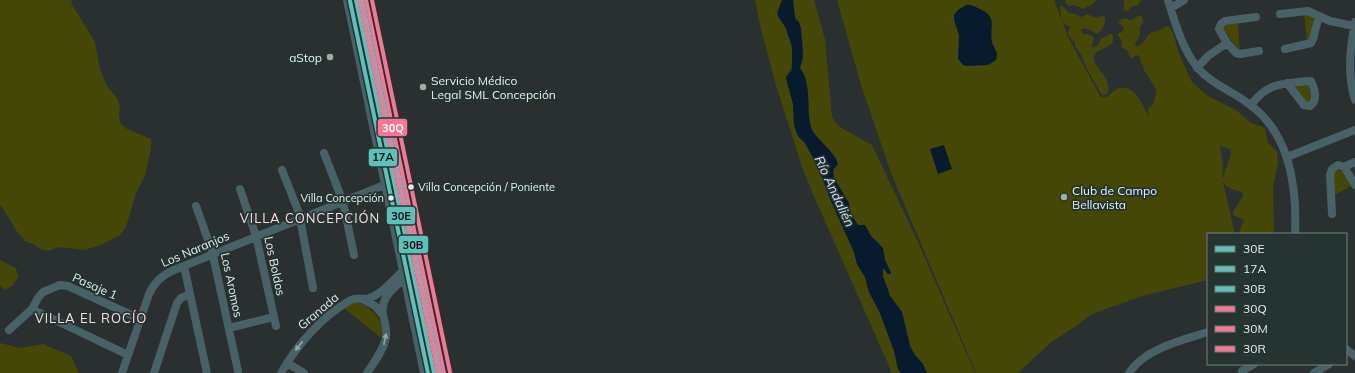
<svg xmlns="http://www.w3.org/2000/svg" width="1355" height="373" viewBox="0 0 1355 373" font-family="Mulish,sans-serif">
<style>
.green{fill:#454706;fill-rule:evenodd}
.water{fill:#081b2e}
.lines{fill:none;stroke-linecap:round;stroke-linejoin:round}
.minor{stroke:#486167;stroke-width:8}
.highway{stroke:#516c70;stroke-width:12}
.bus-1-casing{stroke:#263431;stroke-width:7}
.bus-2-casing{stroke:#263431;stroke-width:7}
.bus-3-casing{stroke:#263431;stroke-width:7}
.bus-4-casing{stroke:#263431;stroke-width:7}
.bus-5-casing{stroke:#263431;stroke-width:7}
.bus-6-casing{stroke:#263431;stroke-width:7}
.bus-1{stroke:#5dc1b9;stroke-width:4}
.bus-2{stroke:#5dc1b9;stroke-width:4}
.bus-3{stroke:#5dc1b9;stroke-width:4}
.bus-4{stroke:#f67698;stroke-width:4}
.bus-5{stroke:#f67698;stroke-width:4}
.bus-6{stroke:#f67698;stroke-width:4}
.oneway{fill:#96a7a9}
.poi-dot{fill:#a3aba9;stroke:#263431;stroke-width:1.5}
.bus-dot{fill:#e4edeb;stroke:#263431;stroke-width:1.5}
.labels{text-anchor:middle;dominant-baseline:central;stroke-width:3.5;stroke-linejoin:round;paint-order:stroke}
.bus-label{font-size:11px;fill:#e4edeb;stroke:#263431;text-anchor:start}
.poi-label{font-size:12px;fill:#e4edeb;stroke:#263431;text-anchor:start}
.street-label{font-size:12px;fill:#e4edeb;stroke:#263431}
.water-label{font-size:13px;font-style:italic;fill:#d0e1f3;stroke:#263431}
.neighbourhood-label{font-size:13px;letter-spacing:1px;fill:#fbd8de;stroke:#263431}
.line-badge{stroke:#263431;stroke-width:1.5}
.badge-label{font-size:11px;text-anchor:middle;font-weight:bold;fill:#fff}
.pale-badge-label{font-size:11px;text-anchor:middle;font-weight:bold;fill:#111}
</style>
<rect width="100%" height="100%" fill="#2a302f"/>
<path class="green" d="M0,0H72L71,3L95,42L100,69L107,86L117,98L120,106L119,115L121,124L127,129L151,139V148L145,176L136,193L126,227L120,235L103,244L85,250L58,247L49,251L40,249L33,244L25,241L18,233L0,204Z
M755,0H782L781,5L779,7C781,13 781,20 784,25C791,43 798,61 786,78L793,104L798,136L805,143L818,167L831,201L854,252L857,264L865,277L869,292L880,313L894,351L898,369L901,373H892L813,194L802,167L775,82L759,21Z
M793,0H814L825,39L832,117L838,126L872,145L918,242L975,373H927L923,364L915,355L910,346L902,312L890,296L887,287L883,277V267L888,274L891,273L885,260L880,244L871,236L865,225H858C849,216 852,210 847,200C843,192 835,185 833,175C832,170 836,168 838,164L836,159C831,149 813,136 811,127C806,109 812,83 800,68L803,57L802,37L798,21L795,17Z
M837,0H1054L1068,37L1100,96L1105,98C1109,96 1112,92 1115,90C1134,80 1142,105 1149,117L1148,109L1154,103C1153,98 1158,95 1156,89L1145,72L1139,56L1136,55L1131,59L1127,50L1121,47L1122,41L1117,34L1123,31L1124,27L1118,23C1121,17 1126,18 1131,20L1140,15C1143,18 1143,20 1143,24L1140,26V35L1135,44L1137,47L1144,42L1147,36L1152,32L1158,31L1166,26L1169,27L1173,32L1178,51L1191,81L1201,90L1208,96L1236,110L1251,123L1263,127L1265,130L1268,143L1273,147L1277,152L1278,162L1273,188L1274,234H1238L1244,221C1242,218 1237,218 1233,215V212L1243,196V193C1235,189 1228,190 1223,182L1235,234H1208V280L1142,296L1092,314L1076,326L1050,343L1018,373H976L891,173L861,85ZM1220,146L1222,147H1225L1231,150V154L1222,180L1223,166Z
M1066,0H1096L1093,4L1083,9L1074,5L1070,6L1067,5L1065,2Z
M1124,0H1141L1138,5L1131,7L1127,12L1124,10Z
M1060,6H1063L1069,13L1075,14L1081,17L1087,14L1096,18L1102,16L1105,17C1106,23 1102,32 1096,34L1091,30L1084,28L1081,30L1082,33C1087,36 1092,32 1094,39L1092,45L1093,48L1099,44L1101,38C1105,38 1108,34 1112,34C1119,49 1095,47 1094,56C1092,69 1112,75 1108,93L1105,95H1102L1088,71L1084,62L1082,56L1075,46V43L1069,36L1068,33L1070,27C1068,26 1066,25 1064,24C1061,21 1060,10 1060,6Z
M1304,13L1314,16L1310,40L1307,41Z
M1238,23L1240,51H1238L1223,28L1226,24Z
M1309,83L1312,101L1308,104L1292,88L1294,85Z
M1336,170L1342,171L1351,186L1334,195L1332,176Z
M0,260L16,268L18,277L13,285L5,290L0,286Z
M357,302C372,307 386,322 381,338L345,309L353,303Z
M0,343L20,348L43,344L71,356L79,373H0Z"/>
<path class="water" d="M782,0H793L795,17L796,20L799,22L801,28L803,57L800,68C812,83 806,109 811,127C813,136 831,149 836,159L838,164L833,170L834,178L849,203L851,215L858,225H865L871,236L883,248L885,260L891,273V274H888L883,268V277L887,287L890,296L902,312L910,346L915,355L923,364L927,373H901L898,369L894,351L880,313L869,292L865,277L857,264L854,252L831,201L818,167L805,143L798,136L796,131L794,125L793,104L786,78L788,74L792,70V46L786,28L779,18L777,13Z
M966,5C970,4 973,6 978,8C999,17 989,26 992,42C994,49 999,52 996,60L988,65L967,66L963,65L958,59L959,35L954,20V15L958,10Z
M944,145L952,169L938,174L930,149Z"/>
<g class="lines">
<path class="minor" d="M347,0L424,373
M1168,0C1175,23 1182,48 1197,67C1211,84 1232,91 1249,104C1290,133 1297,188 1295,234
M1171,8L1184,0
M1280,14L1308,11L1330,21L1354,26
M1256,17L1225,21L1221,24L1219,29L1227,43L1236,53L1240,54L1259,51
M1355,22C1350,49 1347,74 1355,100
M1285,49L1311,43L1313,39L1319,16
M1197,68L1208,56L1227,43
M1251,105C1268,82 1282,84 1308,81H1311C1315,89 1318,101 1310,106L1304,105L1287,83
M324,153L343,202L354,255
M1287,157L1355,130
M1344,167L1355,162
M282,170L299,213L313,288
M240,189L256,236L276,326
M196,206L212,251L238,371
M1332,214L1330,175L1332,169L1338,165L1344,167L1355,185
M184,266L207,373
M362,299L375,306L383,315
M32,309L128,355
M229,328L274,317
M9,330L32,309L38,298L43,292L60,285L68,286L140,319
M1346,349L1355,356
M287,363L304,373
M1242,371L1254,364
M122,373L149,294C154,283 162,275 174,270L389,183
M154,373L177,303L181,298L190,294
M281,373C297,345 322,316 351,300C357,297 363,300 369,298C382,294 393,280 403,271
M367,373C374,363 384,349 386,337C387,329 385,322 383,315C380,298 393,289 404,279
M1129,373C1144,349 1182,340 1208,332
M1314,373L1329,364"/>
<path class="highway" d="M356,0L434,373
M366,0L444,373"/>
<defs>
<path id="bus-1" d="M356,0L434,373"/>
<path id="bus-2" d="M350,1L428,373"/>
<path id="bus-3" d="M362,0L440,372"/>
<path id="bus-4" d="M366,0L444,373"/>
<path id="bus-5" d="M360,1L438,373"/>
<path id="bus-6" d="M372,0L450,372"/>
</defs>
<use href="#bus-1" class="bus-1-casing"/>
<use href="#bus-2" class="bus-2-casing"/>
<use href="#bus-3" class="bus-3-casing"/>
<use href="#bus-4" class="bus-4-casing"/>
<use href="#bus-5" class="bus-5-casing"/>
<use href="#bus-6" class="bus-6-casing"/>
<use href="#bus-1" class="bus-1"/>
<use href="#bus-2" class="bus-2"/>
<use href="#bus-3" class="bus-3"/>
<use href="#bus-4" class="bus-4"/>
<use href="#bus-5" class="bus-5"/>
<use href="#bus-6" class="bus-6"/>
</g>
<defs><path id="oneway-solid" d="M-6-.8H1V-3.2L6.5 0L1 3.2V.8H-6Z"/></defs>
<g class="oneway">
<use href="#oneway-solid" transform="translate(385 339) rotate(-78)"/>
<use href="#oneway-solid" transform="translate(299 346) rotate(128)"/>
</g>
<g class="poi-dot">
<circle cx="330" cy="57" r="4"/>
<circle cx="423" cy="87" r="4"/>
<circle cx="1064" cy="197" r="4"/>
</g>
<g class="bus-dot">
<circle cx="411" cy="187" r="3.5"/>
<circle cx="391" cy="198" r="3.5"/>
</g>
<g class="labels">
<g class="bus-label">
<text x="418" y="187">Villa Concepción / Poniente</text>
<text x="384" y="198" text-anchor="end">Villa Concepción</text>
</g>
<g class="poi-label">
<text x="322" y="57" text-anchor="end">aStop</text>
<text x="431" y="80">Servicio Médico<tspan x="431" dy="14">Legal SML Concepción</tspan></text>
<text x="1072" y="190">Club de Campo<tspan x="1072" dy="14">Bellavista</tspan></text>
</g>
<g class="street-label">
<text transform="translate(195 249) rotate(-23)">Los Naranjos</text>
<text transform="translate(275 266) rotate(78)">Los Boldos</text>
<text transform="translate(232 285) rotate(78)">Los Aromos</text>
<text transform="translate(95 286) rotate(24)">Pasaje 1</text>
<text transform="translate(318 311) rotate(-40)">Granada</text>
</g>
<g class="water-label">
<text transform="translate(835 191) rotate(65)">Río Andalién</text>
</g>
<g class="neighbourhood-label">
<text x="310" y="218">VILLA CONCEPCIÓN</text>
<text x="91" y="318">VILLA EL ROCÍO</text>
</g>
</g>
<g class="line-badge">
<rect x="377" y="118" width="31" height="19" rx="4" fill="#f67698"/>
<rect x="368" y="148" width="30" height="19" rx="4" fill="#5dc1b9"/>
<rect x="386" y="206" width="30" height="19" rx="4" fill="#5dc1b9"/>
<rect x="398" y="235" width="31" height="19" rx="4" fill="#5dc1b9"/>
</g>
<g class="badge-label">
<text x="393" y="132">30Q</text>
</g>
<g class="pale-badge-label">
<text x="383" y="161">17A</text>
<text x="401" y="220">30E</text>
<text x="413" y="249">30B</text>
</g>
<rect x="1207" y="233" width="140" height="132" fill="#263431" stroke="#727e7b"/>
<rect x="1215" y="246" width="20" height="6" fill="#5dc1b9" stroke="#727e7b"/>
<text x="1243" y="253" font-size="12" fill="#e4edeb">30E</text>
<rect x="1215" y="266" width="20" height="6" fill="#5dc1b9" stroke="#727e7b"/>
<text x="1243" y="273" font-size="12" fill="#e4edeb">17A</text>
<rect x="1215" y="286" width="20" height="6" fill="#5dc1b9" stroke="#727e7b"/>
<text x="1243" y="293" font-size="12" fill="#e4edeb">30B</text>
<rect x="1215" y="306" width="20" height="6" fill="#f67698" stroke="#727e7b"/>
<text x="1243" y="313" font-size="12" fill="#e4edeb">30Q</text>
<rect x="1215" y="326" width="20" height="6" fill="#f67698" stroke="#727e7b"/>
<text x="1243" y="333" font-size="12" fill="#e4edeb">30M</text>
<rect x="1215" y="346" width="20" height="6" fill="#f67698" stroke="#727e7b"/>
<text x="1243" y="353" font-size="12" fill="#e4edeb">30R</text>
</svg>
